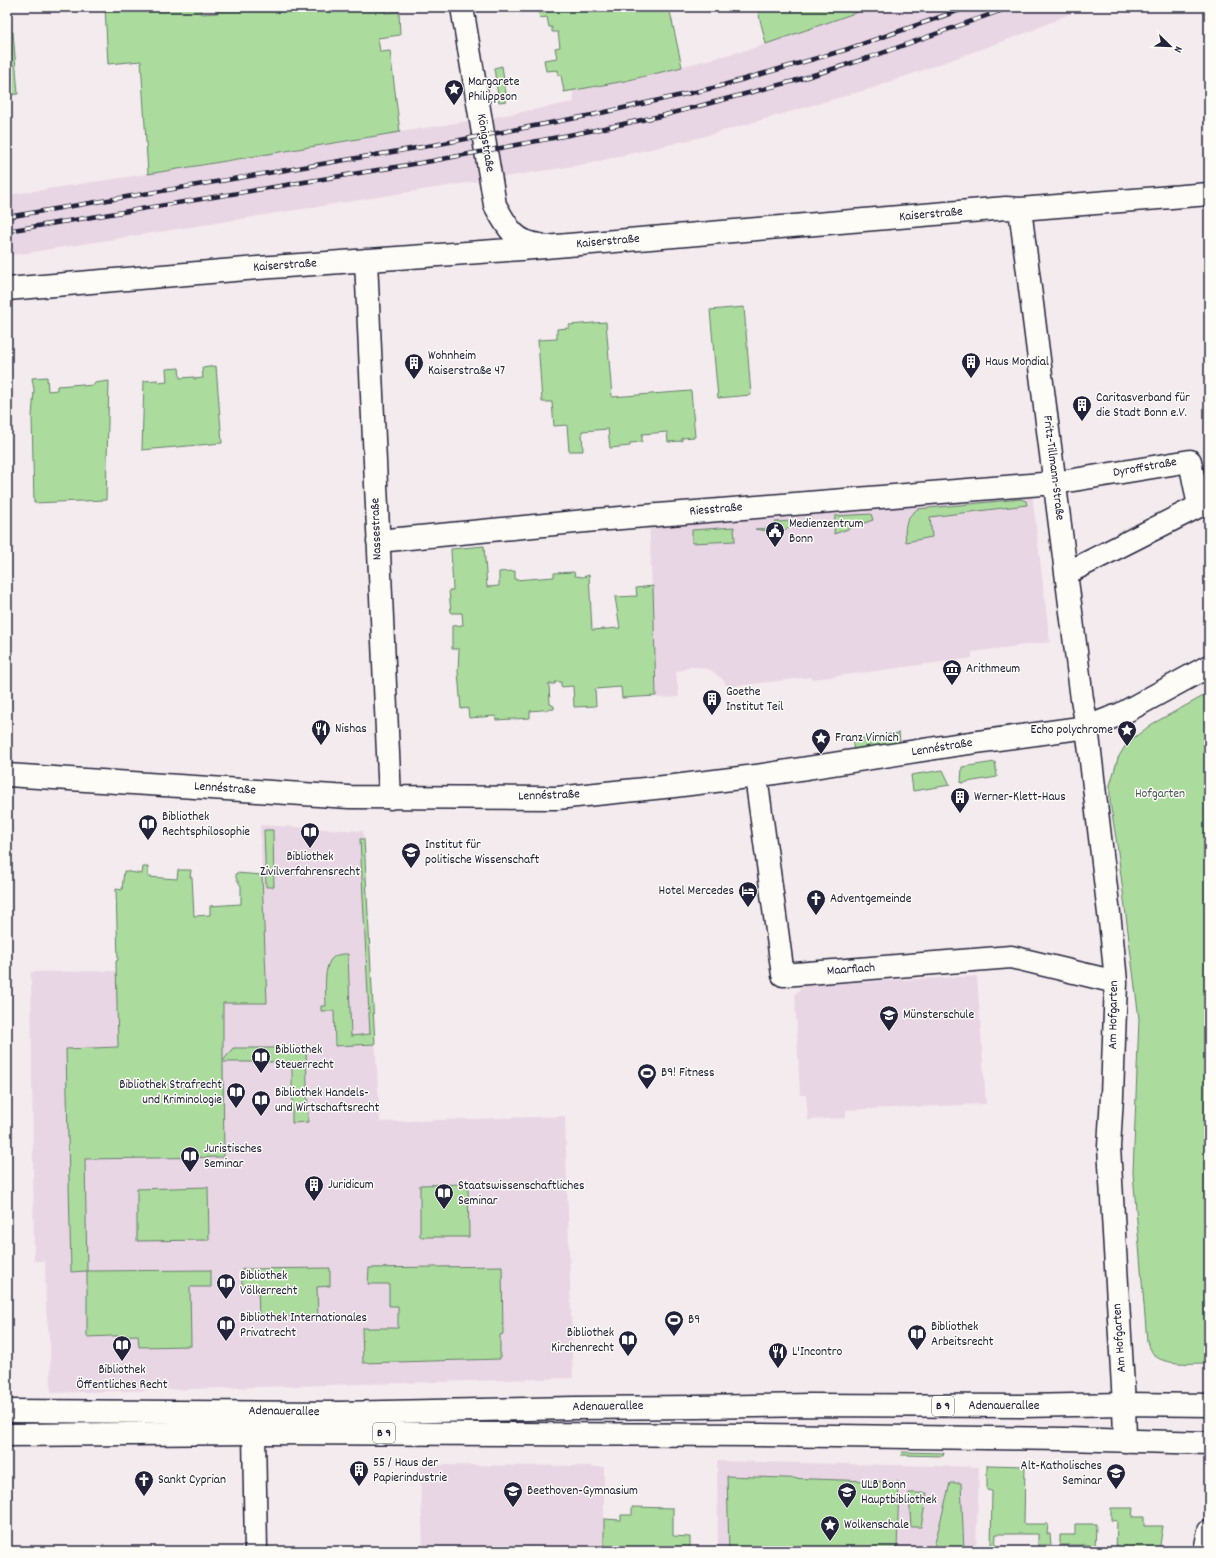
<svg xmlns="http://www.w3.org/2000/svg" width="1216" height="1558" viewBox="0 0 1216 1558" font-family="Dekko,sans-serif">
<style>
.built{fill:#e9d6e4}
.green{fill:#abdc9d;stroke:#667f6c}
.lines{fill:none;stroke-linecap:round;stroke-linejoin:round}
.minor-casing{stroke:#22223b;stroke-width:25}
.major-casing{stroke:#22223b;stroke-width:25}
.minor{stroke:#fdfcf7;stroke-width:22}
.major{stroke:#fdfcf7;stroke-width:22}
.rail-casing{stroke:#22223b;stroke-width:4.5}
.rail{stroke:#fdfcf7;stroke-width:3;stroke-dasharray:9;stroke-linecap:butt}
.labels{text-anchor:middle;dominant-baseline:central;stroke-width:3;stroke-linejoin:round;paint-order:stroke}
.shield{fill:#fdfcf7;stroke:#646373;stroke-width:1}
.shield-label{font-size:12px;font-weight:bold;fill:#22223b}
.poi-label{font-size:13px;fill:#22223b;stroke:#fdfcf7;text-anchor:start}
.street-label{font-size:13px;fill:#22223b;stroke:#fdfcf7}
.park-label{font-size:13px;fill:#4b5a58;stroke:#fdfcf7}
</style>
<rect width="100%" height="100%" fill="#f4ebee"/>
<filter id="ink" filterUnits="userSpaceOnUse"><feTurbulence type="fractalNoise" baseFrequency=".025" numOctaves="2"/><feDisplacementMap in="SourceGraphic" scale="8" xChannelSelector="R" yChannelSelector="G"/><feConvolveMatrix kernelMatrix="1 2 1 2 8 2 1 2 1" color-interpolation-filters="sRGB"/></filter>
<g filter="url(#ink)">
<path class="built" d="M872,7H1085L1031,31L873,88L702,137L586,164L7,256V195L200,166L400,132L500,116L574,102L573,90L625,81L750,49Z
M1031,485L1050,642L972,652V658L838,676L812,679V677L728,687L722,679L711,670L698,667H691L676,672L679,697L658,698L656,696L649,515Z
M260,825L363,831L380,1122L565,1116L573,1378L51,1393L50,1346L46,1309L45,1261H34L31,972L117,971L118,1048L158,1004L267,1003Z
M977,976L986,1104L846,1110V1118L808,1120L806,1095H800L795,994L805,985Z
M717,1461L979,1467L976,1551H718Z
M435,1465L591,1466V1467H604V1551H423L420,1466H435Z"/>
<path class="green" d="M105,7H201V14L218,13V7H385V13L399,12L400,35L378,38L380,52L390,51L400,132L148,174L141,61L108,64Z
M538,7H669L682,67L625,81L564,92L561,75H558V70L546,71L544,60L557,58L555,48L560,47L558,32H552V27H549L547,17L540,18Z
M757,7H872L766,44Z
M13,32L18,94L7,95V33Z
M502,66L507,101L499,102L494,68Z
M744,307L751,395L718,398L710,310Z
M606,322L612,397L691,391L695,437L682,438V441L668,442L667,432L642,434V442L630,443V446L610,448L608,429L582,431L583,451H569L567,425L554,426L552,402H542L538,340L557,339V329L569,328V325Z
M216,366L222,443L142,450L144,381L158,380V383L167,382L166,369L179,368L180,378L194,377V379L203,378L202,368Z
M47,377L48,391L57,390V386L83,384V386L94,385V383L109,381L106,500L34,503L32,417L34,390L32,378Z
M1021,499L1026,501L1027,505L930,517L932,537L906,542C904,528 905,517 918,509Z
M871,514L873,520L834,534L835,516Z
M793,521L796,526C779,532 771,532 755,529L775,528V522Z
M734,527L735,541L692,543V530Z
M484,546L487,587L499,586V572L515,571V580L554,577V573L574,572L575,576L583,577L589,575L592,630L620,628L615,597L637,596L636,588L653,586L656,696L622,698L621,687L595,689L596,706L574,707L573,686L561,687V682H555V684H549L550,704L554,706V709L530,711V718L496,720L495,716L469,718L468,708L461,709L458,672L459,649H452V626L463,625L462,613H451L449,590H453L451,549Z
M1209,693V1363C1194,1363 1165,1366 1154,1355C1151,1351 1149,1346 1147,1341L1133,1173L1139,1019L1117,844L1110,802V785L1118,758L1127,743L1152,724Z
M899,733L900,742L854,750L852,740Z
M995,762L997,777L961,783L962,767Z
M943,770L950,785L913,791L911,775Z
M264,830H273L274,887H266Z
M360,839H364L375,1044L335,1046L334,1011H321V1006H326C326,993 322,963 335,956C339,954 343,954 348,954L351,1036L370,1034Z
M143,867H148V877L177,879L178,870H191L190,877H192L194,916L210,915V906L241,904V886L236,878V873L262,875L267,1003H223V1061L233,1048H306L308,1122L292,1123V1062H223L224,1157L85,1159L87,1271L211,1270V1287H190L191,1346L139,1347L138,1335L87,1337V1271L71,1272L66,1049L118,1047L116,961L118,960L116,889L122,890L124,871L142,874Z
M468,1184L469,1237H420V1185Z
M208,1187L209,1240L137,1241V1189Z
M502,1266L503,1334L500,1335V1359L363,1363L362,1328H398V1306H389V1284H368L369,1268Z
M330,1268V1286L317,1287L318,1316L259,1317L258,1286H242V1269Z
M902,1452L944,1453L943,1456L901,1455Z
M987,1465L1025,1466L1024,1524H1048L1047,1534H1050L1051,1545H1038V1534H996L995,1551H991L992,1491L987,1490Z
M727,1476L899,1482L897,1551H729Z
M950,1483H961L964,1551H933Z
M909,1493H927L921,1527H911Z
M632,1507L673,1508V1536L690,1537V1551H655V1549L604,1551V1519L621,1520V1515H632Z
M1111,1508H1133L1132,1517H1144V1526H1163L1159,1551H1116L1117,1521L1111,1520Z
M1075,1524H1096L1095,1551H1089V1545H1060V1535H1075Z"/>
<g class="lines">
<defs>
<path id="minor" d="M462,7L495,205C506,225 514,243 540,245
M1020,209L1082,699L1087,727L1112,939L1116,982L1112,1096L1109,1147L1124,1404L1125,1441
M366,260L390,798
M7,289L258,268L521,249L1006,208L1020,209L1209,194
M378,541L596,520L1055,483L1190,461L1199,506
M1067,573L1209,501
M7,775L349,797L557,798L674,786L756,776L955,745L1087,727L1121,714L1209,666
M756,776L783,975L1011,957L1116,982
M254,1433L256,1551
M1205,1551L1209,1531"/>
<path id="major" d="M7,1411L338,1413L574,1408L697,1407L809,1405L1023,1406L1124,1404L1209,1405
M7,1435L254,1433L761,1435L1065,1439L1209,1443"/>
</defs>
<use href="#minor" class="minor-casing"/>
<use href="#major" class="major-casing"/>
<use href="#minor" class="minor"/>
<use href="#major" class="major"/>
<defs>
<path id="rail" d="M7,217L434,145L592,115L713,88L845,50L969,7
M7,231L432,161L595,130L665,115L794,81L868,58L1011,7"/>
</defs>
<use href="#rail" class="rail-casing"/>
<use href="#rail" class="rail"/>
</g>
</g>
<defs>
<symbol id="sight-pin" viewBox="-11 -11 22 30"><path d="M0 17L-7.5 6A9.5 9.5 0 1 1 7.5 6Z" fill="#22223b" stroke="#fdfcf7"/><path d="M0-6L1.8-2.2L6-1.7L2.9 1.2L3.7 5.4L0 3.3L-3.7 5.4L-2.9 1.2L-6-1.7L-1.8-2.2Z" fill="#fff"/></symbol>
<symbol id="building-pin" viewBox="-11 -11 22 30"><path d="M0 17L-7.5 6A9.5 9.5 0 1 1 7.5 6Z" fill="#22223b" stroke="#fdfcf7"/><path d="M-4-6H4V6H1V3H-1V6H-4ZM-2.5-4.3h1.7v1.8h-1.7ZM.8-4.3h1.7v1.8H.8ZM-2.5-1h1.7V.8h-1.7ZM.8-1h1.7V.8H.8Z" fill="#fff"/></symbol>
<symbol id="civic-pin" viewBox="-11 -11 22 30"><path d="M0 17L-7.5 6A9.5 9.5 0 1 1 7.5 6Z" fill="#22223b" stroke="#fdfcf7"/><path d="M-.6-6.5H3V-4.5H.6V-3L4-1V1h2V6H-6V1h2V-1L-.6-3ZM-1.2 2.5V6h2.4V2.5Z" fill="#fff"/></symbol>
<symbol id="museum-pin" viewBox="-11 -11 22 30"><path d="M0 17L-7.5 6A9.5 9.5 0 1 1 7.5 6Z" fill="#22223b" stroke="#fdfcf7"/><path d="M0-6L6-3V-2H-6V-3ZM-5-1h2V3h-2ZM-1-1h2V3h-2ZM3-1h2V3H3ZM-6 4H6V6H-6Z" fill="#fff"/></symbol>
<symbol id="restaurant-pin" viewBox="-11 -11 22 30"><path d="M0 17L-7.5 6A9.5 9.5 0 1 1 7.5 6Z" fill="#22223b" stroke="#fdfcf7"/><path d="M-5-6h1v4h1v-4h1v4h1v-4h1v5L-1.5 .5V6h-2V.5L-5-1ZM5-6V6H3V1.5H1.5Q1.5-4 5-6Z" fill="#fff"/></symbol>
<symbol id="library-pin" viewBox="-11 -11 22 30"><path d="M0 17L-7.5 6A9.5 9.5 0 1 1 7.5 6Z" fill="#22223b" stroke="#fdfcf7"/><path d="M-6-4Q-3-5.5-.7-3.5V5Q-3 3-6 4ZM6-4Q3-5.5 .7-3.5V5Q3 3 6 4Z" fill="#fff"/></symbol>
<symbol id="university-pin" viewBox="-11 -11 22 30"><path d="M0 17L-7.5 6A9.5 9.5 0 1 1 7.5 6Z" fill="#22223b" stroke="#fdfcf7"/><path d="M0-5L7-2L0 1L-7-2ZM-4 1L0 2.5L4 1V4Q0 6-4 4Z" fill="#fff"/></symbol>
<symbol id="hotel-pin" viewBox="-11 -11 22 30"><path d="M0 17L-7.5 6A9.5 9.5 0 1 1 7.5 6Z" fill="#22223b" stroke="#fdfcf7"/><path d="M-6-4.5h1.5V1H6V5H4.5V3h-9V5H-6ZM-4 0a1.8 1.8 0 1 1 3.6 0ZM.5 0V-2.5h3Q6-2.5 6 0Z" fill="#fff"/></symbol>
<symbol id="church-pin" viewBox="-11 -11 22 30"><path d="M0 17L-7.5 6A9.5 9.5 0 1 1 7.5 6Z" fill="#22223b" stroke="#fdfcf7"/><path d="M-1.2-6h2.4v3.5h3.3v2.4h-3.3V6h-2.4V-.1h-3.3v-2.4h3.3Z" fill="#fff"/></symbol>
<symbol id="school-pin" viewBox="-11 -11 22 30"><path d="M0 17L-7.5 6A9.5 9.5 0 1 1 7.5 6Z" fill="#22223b" stroke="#fdfcf7"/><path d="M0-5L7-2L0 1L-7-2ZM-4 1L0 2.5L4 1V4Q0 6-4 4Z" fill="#fff"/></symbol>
<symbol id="stadium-pin" viewBox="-11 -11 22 30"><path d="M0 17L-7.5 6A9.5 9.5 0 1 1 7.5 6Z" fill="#22223b" stroke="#fdfcf7"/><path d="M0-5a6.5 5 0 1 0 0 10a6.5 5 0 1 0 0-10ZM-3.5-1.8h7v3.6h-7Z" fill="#fff"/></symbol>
</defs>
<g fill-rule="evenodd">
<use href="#sight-pin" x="443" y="78" width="22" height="30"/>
<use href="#building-pin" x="960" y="351" width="22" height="30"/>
<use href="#building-pin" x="403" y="352" width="22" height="30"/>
<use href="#building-pin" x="1071" y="394" width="22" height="30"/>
<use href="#civic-pin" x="764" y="520" width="22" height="30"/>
<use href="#museum-pin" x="941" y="658" width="22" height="30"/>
<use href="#building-pin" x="701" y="688" width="22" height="30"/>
<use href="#restaurant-pin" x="310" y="718" width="22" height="30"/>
<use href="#sight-pin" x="1116" y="719" width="22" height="30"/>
<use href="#sight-pin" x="810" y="727" width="22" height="30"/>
<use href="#building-pin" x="949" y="786" width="22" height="30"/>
<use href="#library-pin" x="137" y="813" width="22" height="30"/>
<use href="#library-pin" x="299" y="821" width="22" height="30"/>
<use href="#university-pin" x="400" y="841" width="22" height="30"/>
<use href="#hotel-pin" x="737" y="880" width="22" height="30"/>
<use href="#church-pin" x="805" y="888" width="22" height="30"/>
<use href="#school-pin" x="878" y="1004" width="22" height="30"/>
<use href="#library-pin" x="250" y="1046" width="22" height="30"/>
<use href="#stadium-pin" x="636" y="1062" width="22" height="30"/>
<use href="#library-pin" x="225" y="1081" width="22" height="30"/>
<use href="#library-pin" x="250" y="1089" width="22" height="30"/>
<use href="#library-pin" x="179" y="1145" width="22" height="30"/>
<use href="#building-pin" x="303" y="1174" width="22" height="30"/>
<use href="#library-pin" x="433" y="1182" width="22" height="30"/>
<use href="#library-pin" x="215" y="1272" width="22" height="30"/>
<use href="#stadium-pin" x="663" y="1309" width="22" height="30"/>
<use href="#library-pin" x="215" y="1314" width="22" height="30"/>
<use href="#library-pin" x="906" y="1323" width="22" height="30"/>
<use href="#library-pin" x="617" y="1329" width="22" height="30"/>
<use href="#library-pin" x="111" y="1334" width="22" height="30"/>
<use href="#restaurant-pin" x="767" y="1341" width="22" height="30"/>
<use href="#building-pin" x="348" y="1459" width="22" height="30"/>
<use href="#university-pin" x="1105" y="1462" width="22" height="30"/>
<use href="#church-pin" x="133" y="1469" width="22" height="30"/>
<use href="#school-pin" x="502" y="1480" width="22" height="30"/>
<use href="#university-pin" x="836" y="1481" width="22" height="30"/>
<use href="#sight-pin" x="819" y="1514" width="22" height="30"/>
</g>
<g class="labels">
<g class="shield">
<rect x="932" y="1396" width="22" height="20" rx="3"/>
<rect x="373" y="1423" width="22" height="20" rx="3"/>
</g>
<g class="shield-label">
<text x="943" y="1406">B 9</text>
<text x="384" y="1433">B 9</text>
</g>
<g class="poi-label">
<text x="468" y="82">Margarete<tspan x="468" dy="15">Philippson</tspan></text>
<text x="428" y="356">Wohnheim<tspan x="428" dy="15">Kaiserstraße 47</tspan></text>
<text x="985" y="362">Haus Mondial</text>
<text x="1096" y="398">Caritasverband für<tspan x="1096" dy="15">die Stadt Bonn e.V.</tspan></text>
<text x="789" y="524">Medienzentrum<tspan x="789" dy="15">Bonn</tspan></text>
<text x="966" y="669">Arithmeum</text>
<text x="726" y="692">Goethe<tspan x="726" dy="15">Institut Teil</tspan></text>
<text x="335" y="729">Nishas</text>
<text x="1113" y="730" text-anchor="end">Echo polychrome</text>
<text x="835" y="738">Franz Virnich</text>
<text x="974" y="797">Werner-Klett-Haus</text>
<text x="162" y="817">Bibliothek<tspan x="162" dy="15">Rechtsphilosophie</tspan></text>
<text x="425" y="845">Institut für<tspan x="425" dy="15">politische Wissenschaft</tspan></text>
<text x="310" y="857" text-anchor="middle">Bibliothek<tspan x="310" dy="15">Zivilverfahrensrecht</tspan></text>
<text x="734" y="891" text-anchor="end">Hotel Mercedes</text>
<text x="830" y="899">Adventgemeinde</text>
<text x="903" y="1015">Münsterschule</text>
<text x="275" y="1050">Bibliothek<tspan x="275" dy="15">Steuerrecht</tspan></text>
<text x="661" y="1073">B9! Fitness</text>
<text x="222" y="1085" text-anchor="end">Bibliothek Strafrecht<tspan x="222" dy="15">und Kriminologie</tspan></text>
<text x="275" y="1093">Bibliothek Handels-<tspan x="275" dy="15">und Wirtschaftsrecht</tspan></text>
<text x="204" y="1149">Juristisches<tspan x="204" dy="15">Seminar</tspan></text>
<text x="328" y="1185">Juridicum</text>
<text x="458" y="1186">Staatswissenschaftliches<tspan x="458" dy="15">Seminar</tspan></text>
<text x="240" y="1276">Bibliothek<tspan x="240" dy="15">Völkerrecht</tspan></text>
<text x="240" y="1318">Bibliothek Internationales<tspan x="240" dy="15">Privatrecht</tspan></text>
<text x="688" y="1320">B9</text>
<text x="931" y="1327">Bibliothek<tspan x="931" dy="15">Arbeitsrecht</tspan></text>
<text x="614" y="1333" text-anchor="end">Bibliothek<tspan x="614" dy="15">Kirchenrecht</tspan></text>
<text x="792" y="1352">L'Incontro</text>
<text x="122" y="1370" text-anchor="middle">Bibliothek<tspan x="122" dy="15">Öffentliches Recht</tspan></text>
<text x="373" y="1463">55 / Haus der<tspan x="373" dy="15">Papierindustrie</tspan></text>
<text x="1102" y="1466" text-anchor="end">Alt-Katholisches<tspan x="1102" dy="15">Seminar</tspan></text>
<text x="158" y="1480">Sankt Cyprian</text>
<text x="861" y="1485">ULB Bonn<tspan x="861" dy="15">Hauptbibliothek</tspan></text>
<text x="527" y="1491">Beethoven-Gymnasium</text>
<text x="844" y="1525">Wolkenschale</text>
</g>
<g class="street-label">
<text transform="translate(485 143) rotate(81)">Königstraße</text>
<text transform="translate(931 215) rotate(-5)">Kaiserstraße</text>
<text transform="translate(608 242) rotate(-5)">Kaiserstraße</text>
<text transform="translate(285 266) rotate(-4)">Kaiserstraße</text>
<text transform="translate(1053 468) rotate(83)">Fritz-Tillmann-Straße</text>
<text transform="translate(1145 468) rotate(-10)">Dyroffstraße</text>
<text transform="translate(716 510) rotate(-5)">Riesstraße</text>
<text transform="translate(377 529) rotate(-92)">Nassestraße</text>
<text transform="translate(942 748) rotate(-9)">Lennéstraße</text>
<text transform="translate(225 789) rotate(4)">Lennéstraße</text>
<text transform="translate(549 796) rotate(-2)">Lennéstraße</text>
<text transform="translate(851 970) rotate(-4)">Maarflach</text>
<text transform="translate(1114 1015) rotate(-89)">Am Hofgarten</text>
<text transform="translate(1120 1338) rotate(-94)">Am Hofgarten</text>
<text x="1004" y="1406">Adenauerallee</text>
<text transform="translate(608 1407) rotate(-1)">Adenauerallee</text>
<text transform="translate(284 1412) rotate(1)">Adenauerallee</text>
</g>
<g class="park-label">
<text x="1160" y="794">Hofgarten</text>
</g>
</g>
<rect width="1216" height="1558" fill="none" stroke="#fdfcf7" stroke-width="24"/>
<rect x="12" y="12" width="1192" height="1534" fill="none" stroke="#22223b" stroke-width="1.5" filter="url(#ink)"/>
<g transform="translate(1170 46) rotate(113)" stroke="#fdfcf7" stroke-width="3" paint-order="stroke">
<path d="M0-3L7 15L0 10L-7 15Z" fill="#22223b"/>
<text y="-6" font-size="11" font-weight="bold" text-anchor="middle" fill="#22223b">N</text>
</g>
</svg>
